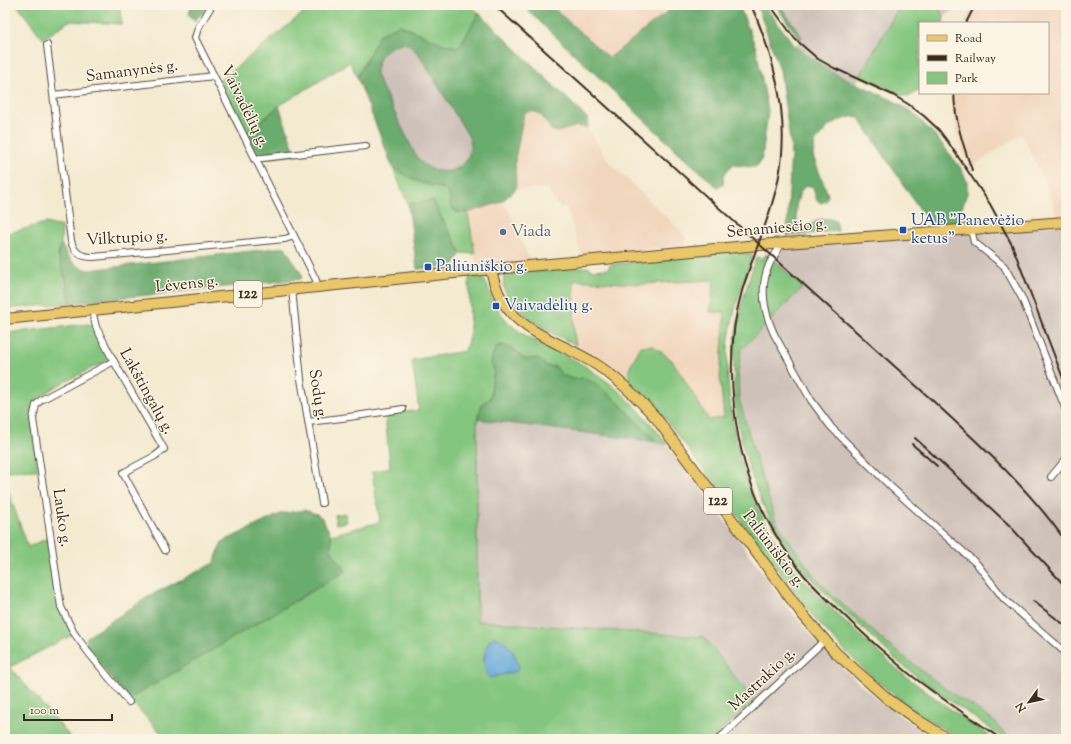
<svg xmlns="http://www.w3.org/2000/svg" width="1071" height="744" viewBox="0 0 1071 744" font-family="'Sorts Mill Goudy',serif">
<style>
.built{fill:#f1d5bd}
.industrial{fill:#cec1ba}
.green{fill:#84c67f;stroke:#60784e}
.forest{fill:#6bab6e;stroke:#536a46;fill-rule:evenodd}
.water{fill:#66a8da;stroke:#50697c}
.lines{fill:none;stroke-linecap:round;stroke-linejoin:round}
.minor-casing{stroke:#574739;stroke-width:8}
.primary-casing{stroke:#574739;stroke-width:12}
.minor{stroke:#fff;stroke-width:6}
.primary{stroke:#eac769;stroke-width:10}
.rail{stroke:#3b2a1e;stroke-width:2}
.transit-dot{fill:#1a4fb4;stroke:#fcf5e5;stroke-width:1.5}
.service-dot{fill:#5c6f8a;stroke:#fcf5e5;stroke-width:1.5}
.labels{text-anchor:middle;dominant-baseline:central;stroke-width:3;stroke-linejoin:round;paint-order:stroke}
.shield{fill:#fcf5e5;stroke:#75675a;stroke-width:1}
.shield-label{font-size:15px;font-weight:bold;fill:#3b2a1e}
.street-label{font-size:16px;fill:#3b2a1e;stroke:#fcf5e5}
.transit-label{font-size:16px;fill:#164399;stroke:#fcf5e5;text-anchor:start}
.service-label{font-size:16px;fill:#4e5e75;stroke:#fcf5e5;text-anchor:start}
</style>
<rect width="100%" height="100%" fill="#fcf5e5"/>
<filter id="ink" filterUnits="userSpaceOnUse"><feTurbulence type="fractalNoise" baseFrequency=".025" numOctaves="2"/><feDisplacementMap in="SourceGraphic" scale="8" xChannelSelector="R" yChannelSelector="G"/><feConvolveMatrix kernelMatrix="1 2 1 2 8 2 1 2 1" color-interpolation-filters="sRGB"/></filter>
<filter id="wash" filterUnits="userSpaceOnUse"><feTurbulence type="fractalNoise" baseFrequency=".012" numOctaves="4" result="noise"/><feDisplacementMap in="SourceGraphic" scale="16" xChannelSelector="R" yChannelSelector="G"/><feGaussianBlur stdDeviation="0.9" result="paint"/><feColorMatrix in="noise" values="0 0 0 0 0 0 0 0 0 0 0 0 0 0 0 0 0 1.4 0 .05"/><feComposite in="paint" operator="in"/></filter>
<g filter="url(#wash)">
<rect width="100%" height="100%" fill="#f3ead0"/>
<path class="built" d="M550,5H676L609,58Z
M972,5H1066V216L1057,217L1045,181L1022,134L976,164L969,167L957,134L954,117L952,93H1048V23H965Z
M530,111L538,113L551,130L558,132L577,126L587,128L609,162L683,233L686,238L684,245L582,256L566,207H560L553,200L548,188L516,189L515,159L521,132L524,113Z
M501,202L508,209L530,260L477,266L468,213Z
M574,280L639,284L714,280L710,312H725L720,378L724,417L709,420L672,360L628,375L629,381L608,364L576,345L574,334Z"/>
<path class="industrial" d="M780,5H904L898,9L874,54L856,84L830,71L795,46L802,37Z
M937,5H957L955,9L944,17Z
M404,43L410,45L420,56L469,137L470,144L469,152L462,164L454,170L448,172H441L431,170L421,163L416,156L376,75V67L383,53L390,47L396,44Z
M1066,224V739H1012L999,729L996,723L968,703L958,698L930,677L888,645L814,576L776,522L757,462L739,399L738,372L741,350L803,287L775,263L778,259L776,257L781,251L789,246Z
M477,419L658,442L667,444L692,476L787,606L824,650L864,688L882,703L911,723L935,739H711L754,701L477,621Z"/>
<path class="green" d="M17,5H119L122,24L69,21L43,39Z
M317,5H471L479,13L459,47L443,44L400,25L368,57L357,77L350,62L279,106L243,136L217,83L302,14Z
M904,5H937L944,17L943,23H920V90L910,96L900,95L860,76L898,9Z
M393,168C403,173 414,181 425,184C439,189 451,185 450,205L456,212L468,213L475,254L461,253C452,235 441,219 433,201L408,204Z
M45,223L62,227L61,244L58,255L65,277L71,303L5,309V231L6,234Z
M739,250L753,255C743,283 733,310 729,339C725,365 729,398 733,424C740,470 758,518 786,557C803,582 825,603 847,623C865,640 884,658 903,674C932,697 963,718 994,739C984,739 972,741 963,739C955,738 946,730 939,726C887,695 845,654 806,608L662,414L629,381C626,368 636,357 641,346H653L672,360L709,420L724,417L720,378L725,312H710L714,280L639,284L574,280V334L576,345C554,334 497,309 504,276L509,273H516L586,267L590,268L592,270L608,269L609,266L613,264L684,258L702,254Z
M766,254L803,287L741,350L738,372L739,399L757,462L776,522L814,576L835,597L888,645L930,677L958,698L968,703L996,723L999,729L1012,739H1005C970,714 933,690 900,663C885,650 871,635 856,622C841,607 824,593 810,578C753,512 728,426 735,339C738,311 748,284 756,257L763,259Z
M469,275C474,275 479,274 483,279C488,284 490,294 493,301C498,310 504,318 511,325C531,342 556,350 578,362C617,385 640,409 667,444L658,442L643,428L617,401L599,386L584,378L572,379L561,374L555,366C546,368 544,364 538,358L524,359L516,351L494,369L490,399L483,403L477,419V621L704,637L754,701L711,739H157L162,734L129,699L346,571L331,550V535L380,522L372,472L390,467L385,415L419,410L412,360L465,351L470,333Z
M88,324L96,327L112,358C96,367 40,391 33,405C31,408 31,412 31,414L38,470L5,471V335L7,333Z
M5,482L28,547L48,538L56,601L72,635L10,667L72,739H7L5,734Z
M345,513L347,522L336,524L335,515Z"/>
<path class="forest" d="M192,5H210L207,9L194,21L189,14Z
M522,5H550L609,58L676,5H739L756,48L768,111L762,158L758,165L754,167L734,165L729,168L724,175L723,185L717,187L676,150Z
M757,5H764L795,46L830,71L894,101L912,112L934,134L960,167L967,181V193L957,223L931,226L859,118L854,116L837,121L828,127L815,142L813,156L828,195L826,201L821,203L817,201L813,188L807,185C796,190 790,225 805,227C810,228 812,223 816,221C822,218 828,219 834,219L837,224L838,231L787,236L791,147L780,70Z
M775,5H780L802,37L800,40Z
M479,13L589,120L587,128L577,126L558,132L551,130C544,119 539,107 524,113L515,159L516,189L501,202L468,213L456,212L450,205C451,185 439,189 425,184C414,181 403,173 393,168L357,77L380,34L400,25L443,44L459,47ZM404,43L410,45L420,56L469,137C477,170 438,185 416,156L376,75C376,57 387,45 404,43Z
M279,106L296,155L254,159L243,136Z
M433,200C441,219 452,235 461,253L453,266L417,269L408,204Z
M61,244C69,258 72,266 89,270L285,247L302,275L301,279L71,303L65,277L58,255Z
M498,345C511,345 515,350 524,359L538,358C544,364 546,368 555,366L561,374L572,379L584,378L599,386L617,401L643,428L658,442L477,419L483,403L490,399L494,370L491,363L493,354Z
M304,510L317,514L322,518L331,535V550L346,571L129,699L85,647L87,637L151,595L214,563L222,542L280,514Z"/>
<path class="water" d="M494,637C508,640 515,654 519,666L518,670L514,672L489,678C481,668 483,643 494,637Z"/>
</g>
<g filter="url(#ink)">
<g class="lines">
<defs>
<path id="minor" d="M212,5L198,28L195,38L316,280L317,286
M47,45L71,241C74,253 81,257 93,257L285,239L294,236
M53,95L214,76
M254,159L366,146
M971,229L974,242L1004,266L1022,298L1066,410
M780,243V246C777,253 772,258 769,265C759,288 764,312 774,334L811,400L831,427L891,487L977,564L1004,599L1066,653
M292,289L301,379L322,503
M92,310L96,327L112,358L164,449L155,456L123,473L165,550
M114,361L41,400L36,405L33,419L61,607L74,633L88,652L129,702
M308,422L342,418L403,409
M1051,477L1066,459
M719,739L825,640"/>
<path id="primary" d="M491,269C502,331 552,336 597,365C620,380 638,398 656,418L803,615L836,653L888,699L916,719L948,739
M5,319L483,270L759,245L1066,222"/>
</defs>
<use href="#minor" class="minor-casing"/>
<use href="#primary" class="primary-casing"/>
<use href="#minor" class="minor"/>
<use href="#primary" class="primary"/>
<path class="rail" d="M494,5L932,400C979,444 1029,488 1066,542
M751,5C775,59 791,122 778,181C770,219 753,254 742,291C731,328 730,368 734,406C740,469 764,526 803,574C818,592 836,607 852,623C870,640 888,656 907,672C937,696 970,717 1001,739
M770,5L795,39L818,59L834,68L893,95L908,104L924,116L939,130L948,142L990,204L1012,245L1066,386
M966,23L975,5
M954,93C955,121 963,145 972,170
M915,438L1009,525L1066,587
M912,444L937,466
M1033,601L1066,626"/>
</g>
</g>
<g class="transit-dot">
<rect x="899" y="226" width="8" height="8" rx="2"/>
<rect x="424" y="263" width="8" height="8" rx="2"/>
<rect x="492" y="302" width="8" height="8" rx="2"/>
</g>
<circle class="service-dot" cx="503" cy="232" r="4"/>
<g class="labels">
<g class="shield">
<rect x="234" y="281" width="28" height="26" rx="3"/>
<rect x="704" y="488" width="28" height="26" rx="3"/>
</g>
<g class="shield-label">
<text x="248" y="294">122</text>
<text x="718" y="501">122</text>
</g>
<g class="street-label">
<text transform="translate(132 72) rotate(-7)">Samanynės g.</text>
<text transform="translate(244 107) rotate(64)">Vaivadėlių g.</text>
<text transform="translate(777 229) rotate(-5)">Senamiesčio g.</text>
<text transform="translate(127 239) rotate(-3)">Vilktupio g.</text>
<text transform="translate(187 285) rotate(-6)">Lėvens g.</text>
<text transform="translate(146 392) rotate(61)">Lakštingalų g.</text>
<text transform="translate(317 395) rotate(81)">Sodų g.</text>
<text transform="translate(61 518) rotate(82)">Lauko g.</text>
<text transform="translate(773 550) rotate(53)">Paliūniškio g.</text>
<text transform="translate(763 680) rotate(-43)">Mastrakio g.</text>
</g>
<g class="transit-label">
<text x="911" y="221">UAB "Panevėžio<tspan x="911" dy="18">ketus"</tspan></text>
<text x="436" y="267">Paliūniškio g.</text>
<text x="504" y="306">Vaivadėlių g.</text>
</g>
<g class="service-label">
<text x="511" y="232">Viada</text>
</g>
</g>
<rect width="1071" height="744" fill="none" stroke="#fcf5e5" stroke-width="20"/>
<rect x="919" y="22" width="130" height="72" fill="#fcf5e5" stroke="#afa495"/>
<rect x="927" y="35" width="20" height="6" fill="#eac769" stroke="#afa495"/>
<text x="955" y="42" font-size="12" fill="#3b2a1e">Road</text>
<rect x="927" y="55" width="20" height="6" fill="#3b2a1e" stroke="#afa495"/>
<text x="955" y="62" font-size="12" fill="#3b2a1e">Railway</text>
<rect x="927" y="72" width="20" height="12" fill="#84c67f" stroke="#afa495"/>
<text x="955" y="82" font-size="12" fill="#3b2a1e">Park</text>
<g transform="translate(1029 702) rotate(237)" stroke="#fcf5e5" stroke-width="3" paint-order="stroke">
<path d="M0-3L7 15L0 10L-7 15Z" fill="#3b2a1e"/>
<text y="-6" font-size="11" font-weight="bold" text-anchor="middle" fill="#3b2a1e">N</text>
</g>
<path d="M24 714v6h88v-6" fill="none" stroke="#3b2a1e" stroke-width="2"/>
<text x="30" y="714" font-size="12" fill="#3b2a1e" stroke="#fcf5e5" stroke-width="3" paint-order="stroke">100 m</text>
</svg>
